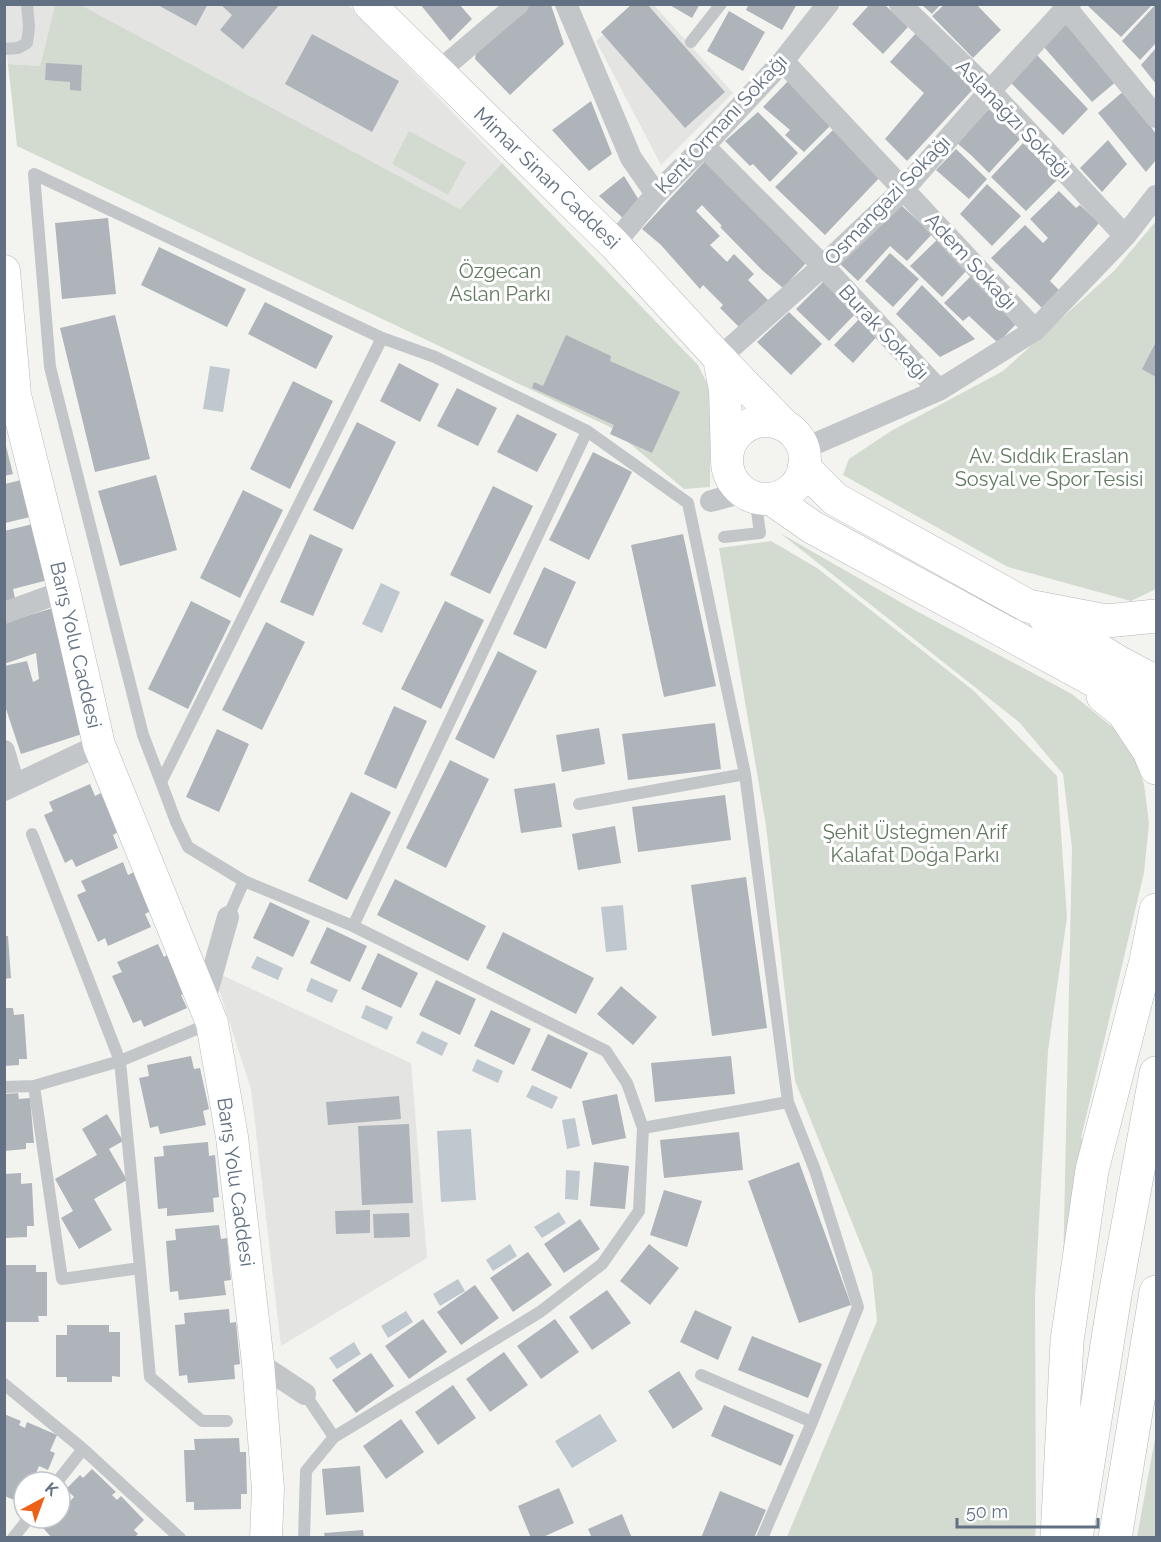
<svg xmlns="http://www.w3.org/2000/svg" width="1161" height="1542" viewBox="0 0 1161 1542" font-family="Raleway,sans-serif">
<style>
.built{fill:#e4e5e3}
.green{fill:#d3dbd0}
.water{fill:#bec8ce}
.building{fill:#aeb4ba}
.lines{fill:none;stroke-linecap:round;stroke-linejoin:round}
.secondary-casing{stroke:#b5b9be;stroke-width:33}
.motorway-casing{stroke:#b5b7bb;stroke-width:34}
.service{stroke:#c3c6c9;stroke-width:12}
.minor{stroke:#c3c6c9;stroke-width:22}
.secondary{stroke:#fff;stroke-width:32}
.motorway{stroke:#fff;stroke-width:33}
.labels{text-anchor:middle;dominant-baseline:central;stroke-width:6;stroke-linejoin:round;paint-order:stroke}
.street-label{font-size:20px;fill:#617082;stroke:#fff}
.park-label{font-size:20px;fill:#627960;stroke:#fff}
</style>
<rect width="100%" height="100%" fill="#f3f4ef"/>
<path class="built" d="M4,5H55L40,66L8,64L5,34Z
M81,5H348L502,163L460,209Z
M635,5H654L733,93L661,165L596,41Z
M213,971L411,1063L427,1258L281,1346L251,1089Z"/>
<path class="green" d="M55,5H81L460,209L502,163L698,365L711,391L710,487L684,489L610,427L17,146L8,64L40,66Z
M409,131L466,162L448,195L392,164Z
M1156,221V589L1131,601L1008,567L843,475L849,459L891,431L1003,371L1115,270Z
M780,533L909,607L1072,694L1128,740L1144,784L1149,823L1144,873L1081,1138L1087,1140L1063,1273L1072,848L1063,774L1019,722Z
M771,541L817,568L974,691L1057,776L1067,917L1048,1051L1035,1297L1036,1525L1035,1537H787L877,1321L872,1272L795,1081L766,826L719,548Z
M1156,1433V1537H1137Z"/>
<path class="water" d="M210,366L230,369L223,412L203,409Z
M381,583L400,592L382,633L362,624Z
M623,905L627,950L606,952L601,907Z
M257,956L283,968L278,980L251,968Z
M311,978L338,990L332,1003L306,991Z
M366,1005L393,1017L387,1030L361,1018Z
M422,1031L448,1043L442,1056L416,1043Z
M477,1059L503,1071L498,1083L472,1071Z
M532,1085L558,1097L552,1109L526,1097Z
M575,1118L580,1146L567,1149L562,1120Z
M471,1129L476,1200L441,1202L437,1131Z
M566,1170L580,1171L578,1200L565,1199Z
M559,1212L566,1223L542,1238L534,1227Z
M510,1244L517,1256L493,1271L486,1260Z
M458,1279L465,1291L440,1306L433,1294Z
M406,1311L413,1322L388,1338L381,1326Z
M354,1342L361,1354L337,1369L329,1358Z
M600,1414L617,1441L572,1468L555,1441Z"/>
<path class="building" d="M156,4H208L196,26Z
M220,4H280L243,49L220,30L232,15Z
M420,4H459L472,19L450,41Z
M632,4H647L725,92L685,128L601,32Z
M668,4H700L692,18Z
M749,4H797L782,30L746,10Z
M870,4H884L908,27L883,54L852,24Z
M921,4H941L932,14Z
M945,4H976L1001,30L973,58L932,16Z
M1089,4H1153L1121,37L1088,6Z
M1156,4V43L1140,60L1122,41Z
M530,5H551L564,44L510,95L475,59L477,47Z
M729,11L765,32L743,71L707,51Z
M1069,21L1118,80L1092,102L1043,46Z
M916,33L976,86L907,161L885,139L924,93L890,62Z
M312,34L399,81L372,132L285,84Z
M1156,48V84L1141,65Z
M1037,55L1088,109L1063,135L1010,82Z
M46,63L82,65L81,91L70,90V82L45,80Z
M792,77L831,125L804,152L785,135L790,130L763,107Z
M1125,90L1156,134V160L1146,172L1098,113Z
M591,101L612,154L589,171L552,130Z
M989,109L1020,139L989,173L972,156L957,143Z
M758,112L798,153L770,182L753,164L750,166L725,141Z
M833,130L883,174L825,235L775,187Z
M1108,140L1127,164L1102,192L1080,168Z
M1023,143L1058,179L1026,211L991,177Z
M956,149L987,179L969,199L936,170Z
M705,161L807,262L783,288L762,270L720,227L722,226L702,205L696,211L720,236L710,245L727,262L734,254L754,274L748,280L768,300L741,329L720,308L723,305L703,285L700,289L661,245L642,229Z
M624,176L642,205L625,220L599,196Z
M987,184L1021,216L992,246L960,214Z
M1059,191L1076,208L1080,205L1099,223L1050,281L1060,291L1042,308L991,258L1025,225L1043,243L1048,238L1030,219Z
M900,204L932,234L907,261L890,246L858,281L838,262Z
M108,218L116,294L62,299L55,223Z
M938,239L968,269L942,297L910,266Z
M159,247L246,289L227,327L141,285Z
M890,253L919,279L893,307L865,281Z
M972,275L1017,323L998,343L969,316L963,321L944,303Z
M824,281L860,309L829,341L796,309Z
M922,285L975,339L940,357L896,314Z
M265,302L333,336L316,369L248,334Z
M789,312L822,344L791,375L757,342Z
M115,315L150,459L95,472L60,328Z
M862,316L880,333L853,363L834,345Z
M566,335L611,356L610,361L680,392L652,453L610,434L614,425L532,388L534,382L543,386Z
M1156,342V377L1142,369Z
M399,363L439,384L420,422L380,401Z
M293,381L333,401L290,489L250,469Z
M457,388L497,408L478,446L437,426Z
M517,414L557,434L537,472L497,452Z
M357,422L396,442L353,530L313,510Z
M4,438L13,474L4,476Z
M593,452L632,472L589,560L549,540Z
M156,475L177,550L120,566L98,491Z
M21,480L30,517L5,523V484Z
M493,486L533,506L490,594L450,575Z
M243,490L283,510L240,598L200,578Z
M33,524L48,580L13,589L15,598L4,602V531Z
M310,534L343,549L313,616L280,602Z
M683,534L716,686L664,697L631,545Z
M544,567L576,582L546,649L513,634Z
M191,601L231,621L188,709L148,689Z
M445,601L484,620L441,709L401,689Z
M56,607L85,733L21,754L4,703V666L27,661L33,682L39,679L36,653L4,664V623Z
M266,622L305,642L262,730L222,710Z
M498,651L537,671L494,759L455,739Z
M394,706L427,721L396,789L364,774Z
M715,723L721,769L628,780L622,734Z
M599,728L605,764L562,772L556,735Z
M217,729L249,744L219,812L186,797Z
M450,760L489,779L446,868L406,848Z
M555,783L562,827L521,833L514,789Z
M90,784L95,796L101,793L118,832L113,835L118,848L76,867L72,859L65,863L44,815L53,811L49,802Z
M351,792L391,812L347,900L308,881Z
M725,795L731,840L638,852L632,807Z
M615,826L621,863L578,870L572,834Z
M123,862L128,875L134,872L151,911L145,914L151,927L108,946L105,938L98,942L77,895L86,891L81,881Z
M746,877L767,1028L712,1036L691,885Z
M395,879L486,926L468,961L377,915Z
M270,902L310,921L293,957L253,938Z
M327,927L367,946L350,982L310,963Z
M503,932L594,978L576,1014L486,968Z
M4,936H8L11,978L4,979Z
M158,944L164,957L169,954L187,993L181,995L187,1008L144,1027L141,1020L133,1023L112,976L122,972L117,962Z
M378,953L418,973L401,1008L361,989Z
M436,980L476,999L460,1035L419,1015Z
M621,986L657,1017L633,1045L597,1014Z
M4,1008H13L14,1015L24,1014L27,1059H19V1065L4,1066Z
M491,1010L531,1029L514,1065L474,1046Z
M548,1034L588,1053L571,1089L531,1070Z
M191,1056L194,1069L200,1068L209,1109L203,1111L206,1125L160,1134L158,1126L150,1128L139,1078L149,1076L147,1065Z
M731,1056L735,1094L655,1102L651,1063Z
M18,1093L19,1099L30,1098L34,1143H26V1149L4,1151V1094Z
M617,1094L626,1138L592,1145L582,1101Z
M399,1096L401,1119L328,1125L326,1102Z
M107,1114L123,1141L109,1149L127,1180L94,1199L112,1230L79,1249L61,1218L73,1211L55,1179L97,1155L82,1129Z
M409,1124L413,1203L362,1205L358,1126Z
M739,1132L743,1170L664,1178L660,1140Z
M208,1142L209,1156L215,1155L219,1197L213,1198L214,1212L167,1216V1208L158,1209L154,1157L164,1156L163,1146Z
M594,1162L629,1166L625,1209L590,1206Z
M799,1162L851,1305L799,1323L748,1181Z
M21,1173V1184L32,1183L34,1226H27V1237L4,1238V1174Z
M664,1190L702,1201L687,1247L650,1235Z
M370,1210V1233L336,1234L335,1211Z
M409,1213L410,1237L374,1238L373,1214Z
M580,1219L600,1249L564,1273L544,1244Z
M219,1225L221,1239L227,1238L231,1280L224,1281L226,1295L179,1300L178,1291L170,1292L166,1241L176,1240L175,1229Z
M649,1244L679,1268L650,1305L620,1281Z
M528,1252L552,1285L513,1312L490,1278Z
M4,1265H36V1272H47V1316H38L39,1322H4Z
M475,1285L499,1318L461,1345L437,1312Z
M607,1290L631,1323L592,1350L569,1317Z
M229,1309L230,1323L236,1322L240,1364L234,1365L235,1379L188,1383L187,1375L179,1376L175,1325L185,1324L184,1313Z
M695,1310L732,1327L718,1360L680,1342Z
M423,1319L447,1352L409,1379L385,1346Z
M555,1319L579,1352L541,1379L517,1346Z
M67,1325H109V1332H120V1377L112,1376V1382H67V1377H56V1335H67Z
M752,1336L822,1364L808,1398L738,1370Z
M504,1352L528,1385L490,1412L466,1379Z
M371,1353L394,1386L356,1413L332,1380Z
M679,1371L703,1409L673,1429L648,1391Z
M453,1385L476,1418L438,1445L415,1412Z
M724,1405L794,1435L781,1466L711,1436Z
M4,1414L21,1421L19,1425L25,1428L27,1422L57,1435L50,1451L55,1453L48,1470L39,1466L34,1478L31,1477L28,1482H24V1492L20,1502L4,1496Z
M401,1419L424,1452L386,1479L363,1446Z
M239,1438L240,1452H246L247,1494H241V1509L194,1510V1502H186L184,1450H195L194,1439Z
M360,1466L364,1512L326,1515L322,1469Z
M92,1469L116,1492L112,1495L117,1500L121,1496L144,1520L134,1530L138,1534L134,1538H52L43,1528L53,1518H60V1511L74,1497L66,1489L80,1475L83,1478Z
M559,1488L574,1523L541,1538H531L518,1506Z
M720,1491L766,1510L754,1538H701Z
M622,1514L632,1538H592L588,1529Z
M363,1530L364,1538H325L324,1533Z"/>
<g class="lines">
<defs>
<path id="secondary" d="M369,4L614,244L719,358L785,426
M4,271L15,395L64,591L99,745L212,1023L232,1137L258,1363L268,1489L266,1538
M719,358L725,390L727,458
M727 460a39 39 0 1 1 78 0a39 39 0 1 1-78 0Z"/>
<path id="motorway" d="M804,468L835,499L1028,606L1106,621L1156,616
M772,499L812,527L1156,714
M1044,616L1118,662L1156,682
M1103,696L1123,712L1149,751L1156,768
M1057,1538L1067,1341L1092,1170L1146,961L1156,910
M1076,1538L1115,1295L1156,1073
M1115,1538L1156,1292"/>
</defs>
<use href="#secondary" class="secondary-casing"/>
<use href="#motorway" class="motorway-casing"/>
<path class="service" d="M691,42L721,4
M4,49L18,48L27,43L29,27L27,4
M724,537L760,533L755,497
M161,782L143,735L50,367L34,174L382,338L435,357L587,431L688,503L745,774L788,1102L815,1170L858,1307L812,1422L762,1538
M579,804L745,774
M32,834L120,1061L140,1268L62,1279L34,1086
M228,917L244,881
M353,926L587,431
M4,1087L34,1086L120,1061L211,1023
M643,1128L788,1102
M140,1268L150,1377L202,1421H227
M701,1375L812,1422
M4,1384L83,1449L180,1538
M305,1394L334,1437
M57,1482L83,1449
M13,1538L29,1518
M304,1538L306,1471L334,1437L540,1312L602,1264L639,1211L643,1128L627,1083L606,1051L353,926L244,881L188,847L176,822L161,782L382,338"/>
<path class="minor" d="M566,4L631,158L656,194
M900,4L990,91L1125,236
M1063,4L1156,117
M783,61L1035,330
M438,72L518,4
M704,146L823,266L939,390
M614,244L656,194L704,146L783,61L828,4
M719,358L823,266L904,189L990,91L1070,4
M803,449L939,390L1035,330L1125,236L1156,196
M711,501L744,492
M4,613L64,591
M4,751L14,785
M4,790L99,745
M204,1003L228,917
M258,1363L305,1394"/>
<use href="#secondary" class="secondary"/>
<use href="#motorway" class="motorway"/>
</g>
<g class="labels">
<g class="street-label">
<text transform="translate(1014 119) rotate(46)">Aslanağzı Sokağı</text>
<text transform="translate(721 124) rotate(-47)">Kent Ormanı Sokağı</text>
<text transform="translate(547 178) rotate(44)">Mimar Sinan Caddesi</text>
<text transform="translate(887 200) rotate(-46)">Osmangazi Sokağı</text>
<text transform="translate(971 261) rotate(47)">Adem Sokağı</text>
<text transform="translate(884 332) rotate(47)">Burak Sokağı</text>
<text transform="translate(76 645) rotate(77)">Barış Yolu Caddesi</text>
<text transform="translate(236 1182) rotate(82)">Barış Yolu Caddesi</text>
</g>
<g class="park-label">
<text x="500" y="271">Özgecan<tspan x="500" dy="23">Aslan Parkı</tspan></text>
<text x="1049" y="456">Av. Sıddık Eraslan<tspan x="1049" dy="23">Sosyal ve Spor Tesisi</tspan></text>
<text x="915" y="832">Şehit Üsteğmen Arif<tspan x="915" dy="23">Kalafat Doğa Parkı</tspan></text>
</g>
</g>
<rect width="1161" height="1542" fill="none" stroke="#617082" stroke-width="12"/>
<g transform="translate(42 1500) rotate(41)"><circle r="28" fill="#ffffff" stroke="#c0c6cd" stroke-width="1.5"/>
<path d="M0-4.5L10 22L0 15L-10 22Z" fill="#ed6016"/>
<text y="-9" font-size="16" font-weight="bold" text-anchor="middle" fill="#617082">K</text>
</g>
<path d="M957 1518v9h141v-9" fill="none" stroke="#617082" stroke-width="3"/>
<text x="966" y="1518" font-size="18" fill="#617082" stroke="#ffffff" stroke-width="4.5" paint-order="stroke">50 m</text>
</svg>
